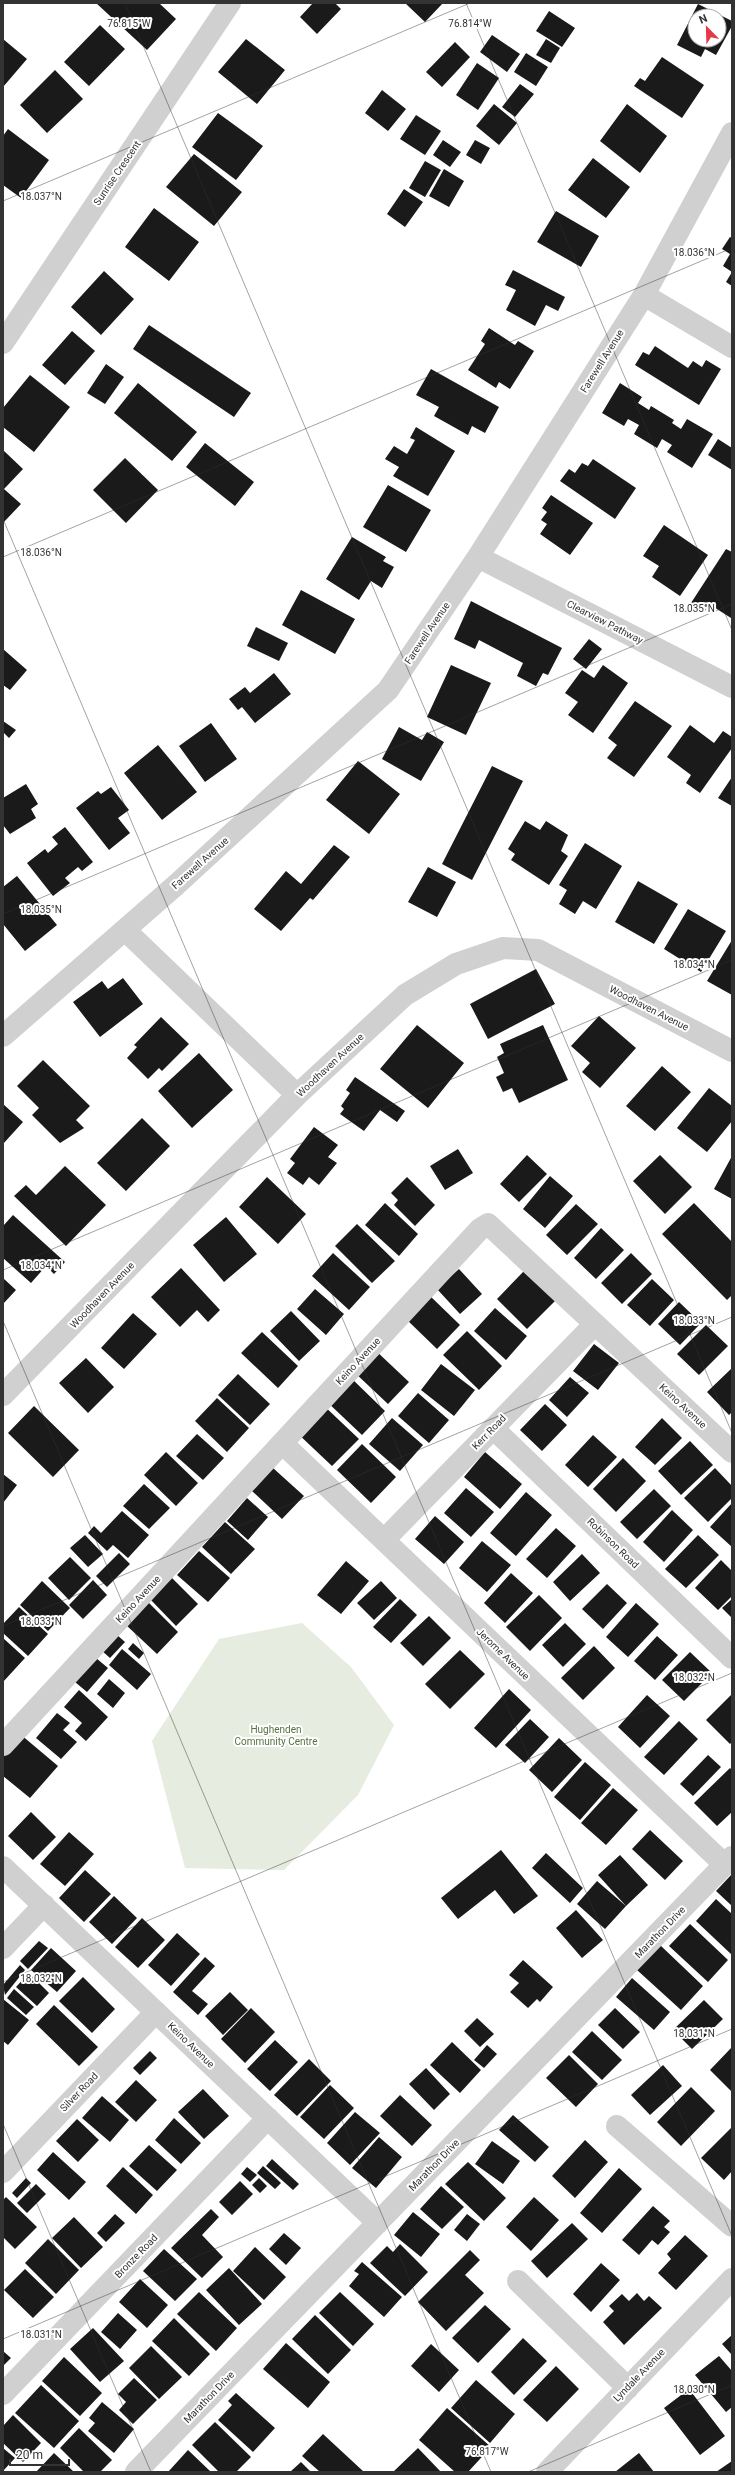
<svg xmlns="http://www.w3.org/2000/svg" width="735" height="2475" viewBox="0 0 735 2475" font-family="Roboto,sans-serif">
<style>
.green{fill:#e6ecdf}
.building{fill:#1a1a1a;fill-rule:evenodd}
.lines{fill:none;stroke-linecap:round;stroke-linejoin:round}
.minor{stroke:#d0d0d0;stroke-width:22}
.ticks{fill:none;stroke:#333;stroke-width:1;stroke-opacity:0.45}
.labels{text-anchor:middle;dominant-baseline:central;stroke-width:4;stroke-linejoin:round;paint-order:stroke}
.street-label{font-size:10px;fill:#333;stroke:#fff}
.park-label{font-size:10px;fill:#56703f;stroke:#fff}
.ticks-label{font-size:10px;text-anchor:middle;fill:#333;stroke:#fff;stroke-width:4;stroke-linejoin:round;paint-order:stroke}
</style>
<rect width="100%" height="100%" fill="#fff"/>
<path class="green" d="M302,1623L351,1667L394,1725L358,1795L284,1870L185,1868L152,1741L219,1639Z"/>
<path class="building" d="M96,3H159L176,19L147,50Z
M313,3H335L341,9L317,34L300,17Z
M405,3H443L425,22Z
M698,4L732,21V26L716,55L705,49L701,57L677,45ZM695,16H719V40H695Z
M549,11L575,28L562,47L536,31Z
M100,25L125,49L89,86L64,62Z
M492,35L520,54L507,72L480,52Z
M3,39L27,59L3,87Z
M246,39L285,70L257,104L218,72Z
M546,39L560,48L551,63L536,55Z
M455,42L470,57L442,87L426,72Z
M526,53L548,67L536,86L514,72Z
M662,57L704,85L682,118L634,86L640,78L645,81Z
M477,63L499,78L478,110L456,95Z
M55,70L83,99L47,133L20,105Z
M520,84L534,94L515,117L502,107Z
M382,90L406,109L388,131L365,113Z
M494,104L517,123L499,145L476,126Z
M627,104L667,136L640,173L600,141Z
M218,113L263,146L236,180L192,147Z
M416,115L441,131L425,155L400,139Z
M8,129L49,160L21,198L3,185V136Z
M443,140L461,152L450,167L433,155Z
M475,140L490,148L481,164L466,155Z
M194,154L242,192L214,226L166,187Z
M593,158L630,187L606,218L568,190Z
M425,161L441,170L425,197L409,188Z
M444,169L464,181L449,207L429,196Z
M404,189L423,202L405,227L387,214Z
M154,208L199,242L169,281L125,247Z
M556,211L599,236L581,267L537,242Z
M730,237L732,238V286L726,282L732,272L723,266L730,254L722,249Z
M513,270L565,297L558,311L546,305L535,326L506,310L516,290L505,285Z
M104,271L134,299L101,335L71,307Z
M149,325L251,393L234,417L133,349Z
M489,328L515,345L518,341L534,351L510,389L499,382L496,388L468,370L485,344L481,341Z
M72,331L95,351L65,385L42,365Z
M655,346L688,368L693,361L702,367L706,360L721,369L699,405L635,365L643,352L649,355Z
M106,364L124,377L105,404L87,393Z
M431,369L499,407L485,433L472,426L468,435L434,416L439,407L416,395Z
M30,375L70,407L34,452L3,427V408Z
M138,383L197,432L172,461L114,413Z
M620,383L642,397L638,403L649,410L651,406L674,420L672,423L681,429L687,419L713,434L692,468L667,452L672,445L662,439L657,448L634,434L639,425L628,419L624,426L602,413Z
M416,427L455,451L428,496L393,476L399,467L385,459L394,446L407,454L415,440L410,438Z
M718,439L732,448V470L708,455Z
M205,443L254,482L235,506L186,467Z
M3,450L23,469L4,489L21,504L3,523Z
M125,458L158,490L126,523L93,490Z
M593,459L636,488L615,519L560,481L569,469L575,473L582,463L588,466Z
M388,485L431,510L406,552L363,527Z
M551,495L593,523L570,555L540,534L547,524L541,520L547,512L542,508Z
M664,525L708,555L680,596L652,577L659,566L643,556Z
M352,537L386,557L383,561L394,567L382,588L371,581L359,600L326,579Z
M726,549L732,552L731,618L709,604L705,611L691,603Z
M301,590L355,619L335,654L282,625Z
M471,601L562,648L548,675L543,673L536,686L517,676L523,663L479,640L475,649L454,639Z
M256,627L288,643L279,661L247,646Z
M589,639L602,649L586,669L573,659Z
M3,649L27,670L10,690L3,685Z
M451,665L491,683L466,735L427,717Z
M603,665L628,683L593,733L568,715L578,702L565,693L582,670L594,678Z
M274,673L291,694L255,723L242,707L238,710L229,699L245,687L250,693Z
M635,701L672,726L634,777L607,758L617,745L608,738Z
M3,721L16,730L9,738L3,732Z
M211,723L237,759L205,782L179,746Z
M690,725L714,743L723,731L732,737V748L700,793L686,783L691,775L667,757Z
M399,727L422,740L427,732L444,742L421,781L382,759Z
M158,745L197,792L162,820L124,773Z
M358,761L400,794L369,834L326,800Z
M492,766L523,781L472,880L442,864Z
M732,777V806L718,798Z
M26,784L38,804L31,809L36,818L10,834L3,825V798Z
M111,787L129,810L118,818L130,833L109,850L76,808L98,791L101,794Z
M525,821L540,830L546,821L568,835L561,851L568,856L549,885L511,860L515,854L508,849Z
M65,827L93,862L82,871L78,867L65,878L70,883L53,896L27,863L45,849L48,853L58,844L52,837Z
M585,843L622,866L596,909L583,901L575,914L559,904L567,890L559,885Z
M334,845L350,857L313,900L310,898L281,931L254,909L286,871L301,884Z
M428,867L456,882L437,917L408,902Z
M17,876L57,925L25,951L3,924V887Z
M638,881L678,904L654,944L615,922Z
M688,909L726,931L701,972L664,949Z
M732,940V995L707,981Z
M536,969L555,1004L488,1039L470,1004Z
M123,978L143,1004L100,1037L73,1002L102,981L108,989Z
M599,1016L636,1048L600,1088L582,1072L590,1063L571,1046Z
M161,1017L189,1044L162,1071L159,1068L148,1079L127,1058L137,1047L134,1045Z
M417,1025L464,1063L428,1108L380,1069Z
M543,1025L568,1080L519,1103L512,1088L503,1092L496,1077L504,1073L497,1057L504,1053L500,1044Z
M199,1053L233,1090L192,1128L158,1091Z
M43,1060L90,1106L76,1120L84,1128L60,1143L32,1115L39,1108L17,1086Z
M662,1066L691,1092L655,1131L626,1106Z
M355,1077L405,1111L397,1122L380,1110L364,1131L340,1114L344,1109L341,1106L350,1093L346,1090Z
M709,1088L732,1106V1121L707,1152L677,1128Z
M3,1104L23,1122L3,1144Z
M142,1118L170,1146L126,1191L97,1163Z
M314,1127L338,1145L328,1157L337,1163L319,1185L309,1177L303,1185L287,1173L295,1163L290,1159Z
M458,1149L473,1173L445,1190L430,1166Z
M527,1155L547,1174L519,1202L500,1184Z
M660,1155L692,1187L665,1214L633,1181Z
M732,1156V1199L714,1189Z
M65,1166L106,1205L66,1246L14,1196L26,1185L36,1195Z
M550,1176L573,1196L545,1228L523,1209Z
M267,1177L306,1214L278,1244L239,1207Z
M407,1177L435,1205L415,1226L394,1205L398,1200L391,1193Z
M385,1203L418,1234L399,1256L365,1225Z
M694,1203L732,1242V1295L727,1300L662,1234Z
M576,1204L598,1224L567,1255L546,1235Z
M13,1215L65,1262L54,1274L46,1266L31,1283L3,1258V1226Z
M226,1217L257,1254L224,1282L193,1245Z
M357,1224L395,1261L372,1283L335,1246Z
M601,1228L624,1250L596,1279L574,1258Z
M333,1253L370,1287L349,1310L312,1276Z
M631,1253L652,1274L622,1304L601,1283Z
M181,1268L220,1310L208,1322L197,1310L180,1327L151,1297Z
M459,1269L482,1294L460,1314L437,1289Z
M524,1271L555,1301L527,1329L497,1299Z
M3,1278L16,1290L3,1304Z
M652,1279L674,1300L650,1326L627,1305Z
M315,1289L344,1314L326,1335L297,1309Z
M427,1293L460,1325L437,1349L404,1317Z
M679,1302L701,1323L680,1345L658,1324Z
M495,1308L527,1336L506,1360L474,1331Z
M291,1311L320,1341L299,1361L270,1331Z
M133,1313L157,1334L124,1369L101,1348Z
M706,1325L728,1346L699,1375L677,1354Z
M467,1331L502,1366L479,1390L443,1355Z
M262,1332L298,1366L278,1388L241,1353Z
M594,1344L619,1363L598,1390L573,1371Z
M374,1349L409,1382L388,1404L353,1371Z
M86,1358L114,1387L88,1413L59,1383Z
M441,1364L475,1390L454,1416L421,1390Z
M732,1368V1412L729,1415L707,1392Z
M238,1374L270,1404L250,1425L218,1395Z
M348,1375L385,1411L362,1435L324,1399Z
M570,1377L589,1393L567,1417L549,1400Z
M418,1393L449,1420L429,1443L398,1416Z
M217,1398L249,1428L227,1452L195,1421Z
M321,1403L359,1439L332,1466L295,1431Z
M545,1404L567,1425L542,1451L520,1430Z
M34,1406L79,1450L53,1477L8,1433Z
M392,1418L423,1445L400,1471L369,1444Z
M662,1418L682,1438L655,1465L635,1447Z
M197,1434L224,1458L203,1480L176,1456Z
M593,1435L617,1457L588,1487L565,1465Z
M690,1441L713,1465L681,1495L658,1471Z
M362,1444L396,1477L371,1503L337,1470Z
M166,1452L198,1483L176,1506L144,1475Z
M485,1452L522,1484L500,1509L464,1477Z
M623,1458L646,1481L616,1512L593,1489Z
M273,1468L304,1496L282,1519L252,1491Z
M715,1468L732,1486V1498L708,1522L684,1498Z
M3,1474L17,1485L3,1503Z
M144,1484L170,1508L149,1529L123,1506Z
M466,1488L494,1512L471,1537L444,1513Z
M654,1489L671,1506L637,1539L620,1522Z
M526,1492L552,1515L516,1556L490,1533Z
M247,1498L268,1517L248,1540L227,1521Z
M732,1503V1547L710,1527Z
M672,1510L693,1530L664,1562L643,1542Z
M122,1511L149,1535L128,1558L113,1545L107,1551L88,1533L94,1526L101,1533Z
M435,1516L464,1542L444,1564L415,1539Z
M225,1522L255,1549L231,1574L202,1547Z
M556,1528L576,1546L547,1578L526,1559Z
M85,1535L103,1554L88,1567L70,1548Z
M698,1535L719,1555L686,1588L665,1569Z
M482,1541L511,1565L487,1592L459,1568Z
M199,1551L230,1578L208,1602L177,1575Z
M119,1553L130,1564L107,1587L96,1576Z
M582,1554L600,1573L570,1601L553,1582Z
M70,1557L91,1578L69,1600L48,1578Z
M721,1560L732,1571V1596L718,1610L695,1588Z
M346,1561L369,1581L341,1614L317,1595Z
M511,1573L533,1593L505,1623L484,1603Z
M172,1578L198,1604L176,1626L150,1599Z
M93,1580L107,1595L83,1619L69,1605Z
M42,1581L70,1608L48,1631L20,1605Z
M381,1581L397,1598L374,1620L357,1603Z
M607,1584L627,1603L603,1629L582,1609Z
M539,1595L562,1618L530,1651L506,1627Z
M400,1599L417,1615L391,1643L373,1627Z
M732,1599V1618L722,1608Z
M147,1601L178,1632L157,1654L125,1624Z
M636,1603L659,1624L628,1657L606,1637Z
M19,1607L48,1634L28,1656L3,1633V1624Z
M429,1616L451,1638L423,1666L400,1643Z
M565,1623L586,1644L563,1667L542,1645Z
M116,1634L125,1642L110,1658L101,1650Z
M657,1636L678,1655L655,1680L634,1661Z
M3,1638L25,1658L3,1682Z
M133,1643L144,1653L139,1659L128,1649Z
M594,1646L615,1668L583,1700L561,1678Z
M122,1649L151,1674L137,1690L109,1665Z
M460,1650L485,1674L450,1709L425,1684Z
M690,1652L712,1673L684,1701L662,1680Z
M96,1658L108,1668L87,1692L75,1682Z
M109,1679L125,1693L113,1708L97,1694Z
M509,1689L531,1710L496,1748L474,1728Z
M79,1690L108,1717L86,1741L75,1731L82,1723L64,1707Z
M732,1694V1742L730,1744L706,1720Z
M647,1695L670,1716L640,1748L618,1727Z
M57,1713L70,1723L63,1730L77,1742L61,1759L36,1738Z
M530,1719L549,1737L525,1763L505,1745Z
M679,1721L698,1739L664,1775L644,1757Z
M20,1734L58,1766L30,1798L3,1776V1754Z
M559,1738L582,1760L552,1792L529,1770Z
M708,1755L721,1767L693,1796L680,1784Z
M585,1762L611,1785L580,1820L554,1797Z
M730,1768L732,1770V1812L717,1826L694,1803Z
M613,1788L638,1810L606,1845L581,1823Z
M31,1812L56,1837L33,1860L8,1836Z
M650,1830L683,1861L665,1880L632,1849Z
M69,1832L94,1854L65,1886L40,1864Z
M501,1850L538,1896L514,1914L495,1890L458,1919L441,1898Z
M546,1853L583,1888L570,1903L532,1868Z
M620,1855L648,1885L626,1906L598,1875Z
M85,1870L111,1894L84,1922L59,1898Z
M732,1874V1906L716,1891Z
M597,1881L626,1906L605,1929L577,1904Z
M114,1896L137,1918L112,1944L89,1922Z
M716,1899L732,1914V1955L696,1921Z
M576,1910L603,1940L582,1958L556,1928Z
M142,1918L165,1940L138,1968L115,1947Z
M690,1924L728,1960L708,1982L669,1946Z
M177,1933L200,1954L171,1986L148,1965Z
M39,1941L48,1948L28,1969L20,1961Z
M660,1945L703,1986L681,2010L637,1970Z
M51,1948L76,1971L57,1992L31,1970Z
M205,1957L215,1966L192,1991L208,2004L198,2015L173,1992Z
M523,1960L553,1987L540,2002L537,1999L528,2008L510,1992L519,1983L509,1975Z
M20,1965L25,1970L5,1995L3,1985Z
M29,1973L49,1993L37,2006L16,1987Z
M83,1977L115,2009L92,2033L59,2001Z
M632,1978L670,2012L654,2030L616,1997Z
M14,1989L34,2007L26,2015L7,1998Z
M230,1992L248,2010L223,2035L205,2016Z
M3,1999L29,2020L8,2045L3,2041Z
M704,2000L723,2019L692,2049L673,2030Z
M54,2005L98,2047L79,2066L36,2024Z
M251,2008L275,2032L245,2063L221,2039Z
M615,2008L640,2032L623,2049L598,2025Z
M477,2018L494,2034L480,2047L464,2031Z
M592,2031L622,2060L602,2080L572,2052Z
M275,2040L298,2062L270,2091L247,2069Z
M452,2042L481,2070L460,2093L430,2065Z
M487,2045L497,2054L484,2068L474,2060Z
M732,2047V2092L710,2070Z
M150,2051L157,2058L140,2075L133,2068Z
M569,2055L598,2084L576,2107L546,2078Z
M309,2059L331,2081L297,2116L274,2095Z
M663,2065L682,2086L650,2115L631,2095Z
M426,2068L450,2094L434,2110L409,2084Z
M136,2080L157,2100L136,2122L115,2102Z
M330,2085L354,2108L324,2139L300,2117Z
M691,2087L715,2111L681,2146L657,2122Z
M203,2089L229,2116L204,2139L178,2112Z
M400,2095L432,2125L412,2146L380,2116Z
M102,2096L129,2120L110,2142L82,2118Z
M355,2112L380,2133L350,2165L327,2143Z
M513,2115L549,2147L535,2162L499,2130Z
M174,2118L201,2143L181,2164L155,2140Z
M77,2119L99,2140L78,2162L56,2141Z
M731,2128L732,2171L724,2180L701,2158Z
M379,2137L402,2157L376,2188L352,2168Z
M585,2140L608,2162L575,2198L552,2176Z
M492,2141L520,2161L503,2184L475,2164Z
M149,2145L177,2170L157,2191L129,2166Z
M53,2152L86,2182L69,2200L37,2170Z
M272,2159L299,2184L293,2190L266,2166Z
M468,2162L506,2198L484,2221L445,2184Z
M263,2166L281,2183L275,2189L257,2173Z
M123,2167L153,2195L136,2214L106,2186Z
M247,2167L257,2175L250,2182L241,2174Z
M619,2168L642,2189L602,2233L580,2213Z
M26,2178L31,2183L17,2198L12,2193Z
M259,2178L267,2186L260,2193L252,2185Z
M240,2181L253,2194L232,2215L219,2202Z
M36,2184L46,2194L27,2213L17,2203Z
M441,2186L464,2207L442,2229L420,2209Z
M6,2197L37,2227L15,2249L3,2237V2200Z
M534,2197L559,2220L531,2251L506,2227Z
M653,2206L670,2221L664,2227L670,2232L658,2245L652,2240L639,2255L622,2240Z
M211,2209L219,2217L202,2235L223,2257L202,2278L171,2248Z
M413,2212L440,2234L421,2257L394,2235Z
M115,2214L125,2223L106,2242L97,2233Z
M467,2214L480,2224L467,2241L454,2230Z
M74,2217L103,2247L81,2268L52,2238Z
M572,2223L588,2239L547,2278L531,2261Z
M284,2233L301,2248L286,2265L269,2249Z
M685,2235L708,2256L676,2290L658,2273L671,2259L667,2254Z
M48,2239L79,2270L56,2294L25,2263Z
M400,2244L428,2272L405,2296L370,2263L387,2246L393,2252Z
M255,2247L286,2277L264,2300L233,2271Z
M164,2249L197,2279L175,2301L143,2271Z
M470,2250L480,2260L465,2275L484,2293L446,2331L418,2302Z
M362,2262L402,2297L384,2317L349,2286L359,2274L354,2271Z
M601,2263L620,2280L591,2312L573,2294Z
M229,2268L262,2304L239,2325L206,2290Z
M25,2269L54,2297L33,2318L4,2290Z
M140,2279L168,2305L147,2328L119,2302Z
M199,2292L237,2328L216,2351L177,2314Z
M340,2292L374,2324L353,2346L319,2313Z
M637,2293L644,2301L649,2296L662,2308L624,2345L603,2322L614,2311L609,2306L622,2294L629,2301Z
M485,2305L511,2329L478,2363L452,2338Z
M118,2313L137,2330L120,2349L101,2332Z
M315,2315L351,2350L328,2374L292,2339Z
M174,2318L210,2354L189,2376L152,2341Z
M93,2328L124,2361L100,2382L70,2349Z
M732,2335V2355L722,2344Z
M523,2338L547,2361L514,2395L491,2372Z
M286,2343L330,2382L308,2408L263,2369Z
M431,2344L459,2370L439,2392L411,2366Z
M151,2346L182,2377L159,2399L129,2368Z
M3,2351L11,2358L3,2366Z
M719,2356L732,2371V2407L726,2412L695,2375Z
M64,2357L102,2393L80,2416L42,2381Z
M556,2366L579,2389L547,2422L523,2400Z
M134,2378L157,2400L133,2424L119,2410L126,2402L118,2394Z
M476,2380L515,2414L490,2443L451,2408Z
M41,2385L79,2421L54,2448L15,2413Z
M689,2389L725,2436L700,2455L664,2408Z
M236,2393L275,2428L253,2452L218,2420L232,2405L228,2401Z
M102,2402L134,2429L114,2453L88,2431L95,2423L89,2418Z
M447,2408L491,2447L468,2472H455L419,2440Z
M13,2415L41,2443L23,2462L3,2443V2426Z
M215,2422L251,2457L236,2472H219L192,2445Z
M79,2428L112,2460L100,2472H84L60,2448Z
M323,2434L364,2472H320L302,2456Z
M3,2448L15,2458L3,2471Z
M418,2448L441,2472H393Z
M188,2450L211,2472H168Z
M54,2453L74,2472H36Z
M639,2453L654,2472H615Z
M732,2461V2472H716Z
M301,2462L311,2472H290Z"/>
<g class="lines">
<path class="minor" d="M644,295L732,347
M3,343L230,3
M478,557L732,687
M125,930L297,1095
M3,1036L176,885L388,690L478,557L644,295L732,133
M3,1395L297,1095L405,995L456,964L503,948L538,950L732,1051
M493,1428L732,1658
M282,1443L725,1865
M384,1540L595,1324
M3,1745L480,1229L488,1224L732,1452
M3,1867L378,2223
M3,1948L44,1905
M617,2126L732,2226
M3,2172L156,2012
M518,2281L628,2388
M3,2394L268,2118
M136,2472L732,1857
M547,2472L732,2279"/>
</g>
<path class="ticks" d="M125,3L732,1433M466,3L732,630M3,201L470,3M3,519L732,2236M3,557L732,248M3,914L732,604M3,1270L732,960M3,1321L491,2472M3,1626L732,1317M3,1982L732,1673M3,2124L151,2472M3,2339L732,2029M528,2472L732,2385"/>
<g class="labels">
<g class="street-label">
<text transform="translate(117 173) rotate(-56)">Sunrise Crescent</text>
<text transform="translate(602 361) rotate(-58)">Farewell Avenue</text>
<text transform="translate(605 622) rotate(27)">Clearview Pathway</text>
<text transform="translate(427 633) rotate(-56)">Farewell Avenue</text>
<text transform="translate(200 863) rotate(-42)">Farewell Avenue</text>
<text transform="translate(649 1008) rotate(27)">Woodhaven Avenue</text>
<text transform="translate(330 1065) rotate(-43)">Woodhaven Avenue</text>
<text transform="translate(102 1295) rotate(-46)">Woodhaven Avenue</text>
<text transform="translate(358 1361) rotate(-47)">Keino Avenue</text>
<text transform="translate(683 1406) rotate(43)">Keino Avenue</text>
<text transform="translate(489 1432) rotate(-46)">Kerr Road</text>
<text transform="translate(613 1543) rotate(44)">Robinson Road</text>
<text transform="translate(138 1599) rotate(-47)">Keino Avenue</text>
<text transform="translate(503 1654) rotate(44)">Jerome Avenue</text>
<text transform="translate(660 1932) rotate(-46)">Marathon Drive</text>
<text transform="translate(191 2045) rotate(44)">Keino Avenue</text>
<text transform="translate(79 2092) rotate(-46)">Silver Road</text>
<text transform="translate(434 2165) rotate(-46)">Marathon Drive</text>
<text transform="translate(136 2256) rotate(-46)">Bronze Road</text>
<text transform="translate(639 2375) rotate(-46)">Lyndale Avenue</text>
<text transform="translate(209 2397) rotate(-46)">Marathon Drive</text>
</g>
<g class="park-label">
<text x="276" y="1729">Hughenden<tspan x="276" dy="12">Community Centre</tspan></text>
</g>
</g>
<g class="ticks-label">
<text x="129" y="27">76.815°W</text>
<text x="470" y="27">76.814°W</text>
<text x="41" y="200">18.037°N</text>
<text x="694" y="256">18.036°N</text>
<text x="41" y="556">18.036°N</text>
<text x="694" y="612">18.035°N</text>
<text x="41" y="913">18.035°N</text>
<text x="694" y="968">18.034°N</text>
<text x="41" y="1269">18.034°N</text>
<text x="694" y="1324">18.033°N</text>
<text x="41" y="1625">18.033°N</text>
<text x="694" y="1681">18.032°N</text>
<text x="41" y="1982">18.032°N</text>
<text x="694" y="2037">18.031°N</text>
<text x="41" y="2338">18.031°N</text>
<text x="694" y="2393">18.030°N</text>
<text x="487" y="2455">76.817°W</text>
</g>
<rect width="735" height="2475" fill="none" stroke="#333333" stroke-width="8"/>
<g transform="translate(707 28) rotate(337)"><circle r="19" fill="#ffffff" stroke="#adadad"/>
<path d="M0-3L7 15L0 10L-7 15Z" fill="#e63946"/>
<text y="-6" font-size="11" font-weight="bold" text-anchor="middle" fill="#333333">N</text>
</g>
<path d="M10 2459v6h59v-6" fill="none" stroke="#333333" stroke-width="2"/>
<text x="16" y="2459" font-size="12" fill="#333333" stroke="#ffffff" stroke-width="3" paint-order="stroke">20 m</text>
</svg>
